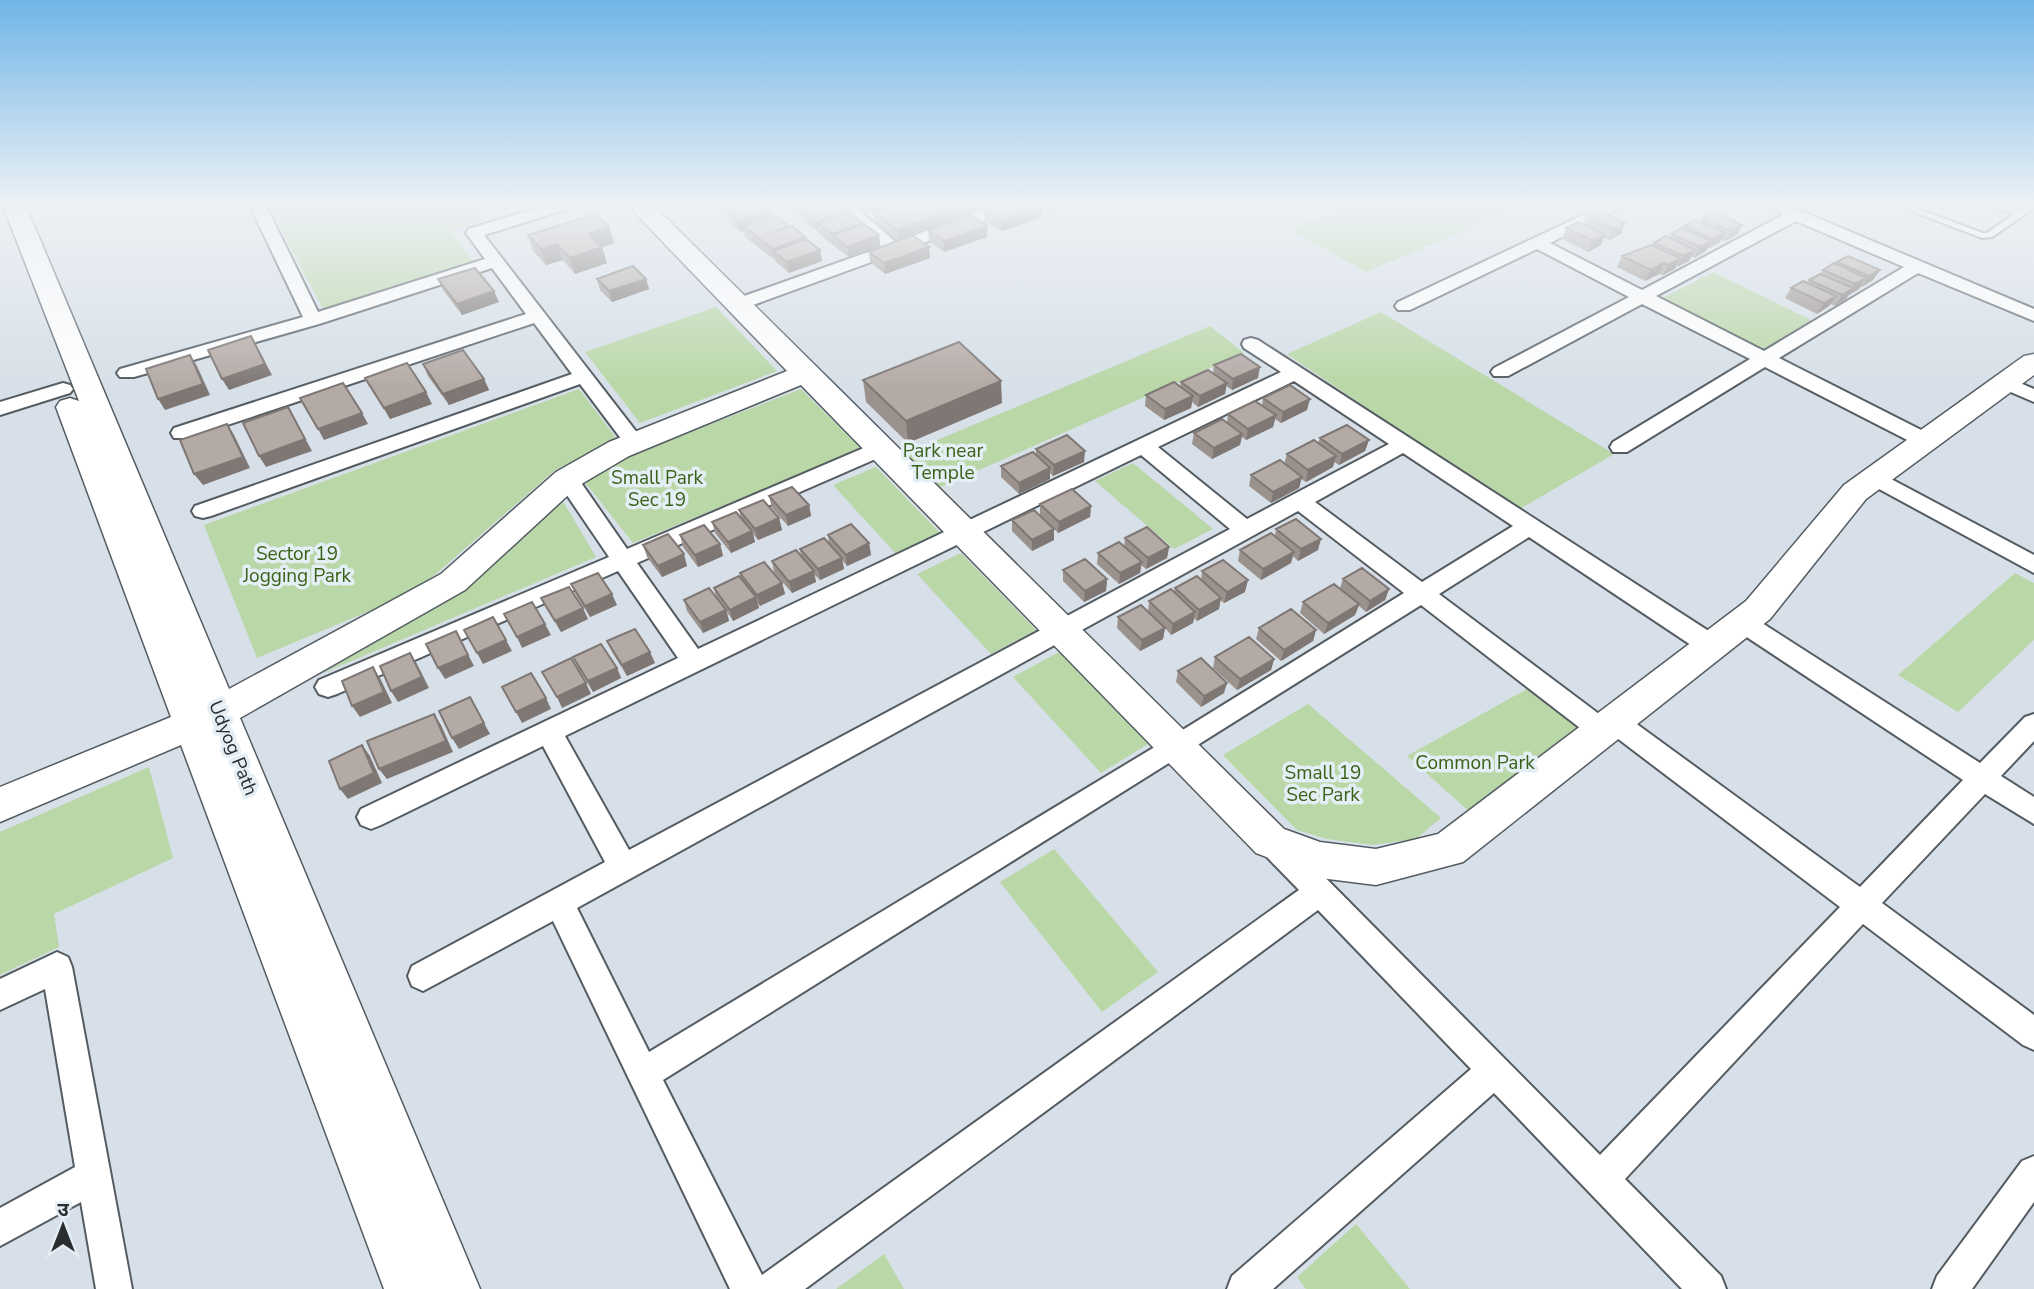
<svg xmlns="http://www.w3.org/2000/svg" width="2034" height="1289" viewBox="0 0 2034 1289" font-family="'Nunito Sans','Noto Sans Devanagari',sans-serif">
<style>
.green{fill:#b9d7a7}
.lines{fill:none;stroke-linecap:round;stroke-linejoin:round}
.lane-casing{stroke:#545c62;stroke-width:4}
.street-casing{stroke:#545c62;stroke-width:4}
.secondary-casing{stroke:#545c62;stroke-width:3}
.lane{fill:#fff;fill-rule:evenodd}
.street{fill:#fff;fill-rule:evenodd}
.secondary{fill:#fff;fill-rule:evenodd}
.wall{fill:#9b928e}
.shaded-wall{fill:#7e7774}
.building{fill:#b4aaa5;stroke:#7e7774;stroke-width:2}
.labels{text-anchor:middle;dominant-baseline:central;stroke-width:7;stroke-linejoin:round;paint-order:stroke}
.park-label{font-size:19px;fill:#3a6217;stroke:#e4eef5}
.street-label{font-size:19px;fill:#2a2d30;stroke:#e4eef5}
</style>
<rect width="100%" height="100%" fill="#d7e0e8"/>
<path class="green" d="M269,206H476L487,220L451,231L474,263L323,309Z
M1348,206H1523L1366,272L1290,229Z
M1713,272L1813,321L1760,351L1659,300Z
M716,307L777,371L640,423L585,352Z
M1381,312L1614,454L1518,510L1287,354Z
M1210,326L1244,353L936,489L904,454Z
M579,389L616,438L554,471L415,592L257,658L204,525Z
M801,389L861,449L633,543L584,481L626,457Z
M1133,463L1213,529L1174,549L1095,481Z
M876,467L940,533L896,554L833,485Z
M561,498L596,557L321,674L464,590Z
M961,553L1036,630L991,654L917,574Z
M2015,573L2034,583V640L1958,712L1898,675Z
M1059,652L1148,744L1101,773L1013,677Z
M1527,689L1584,733L1472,814L1407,756Z
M1308,704L1441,818L1416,839L1372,845L1327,839L1297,830L1223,755Z
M149,767L173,858L54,914L59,947L0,975V832Z
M1054,849L1158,972L1102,1012L1000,882Z
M1356,1224L1410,1289H1306L1297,1277Z
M884,1254L904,1289H836Z"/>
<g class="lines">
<defs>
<path id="lane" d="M1898,206H1910L1983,233H1987L2014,214L1992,206H2005L2019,211L2026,206H2034V208L1992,237L1982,238Z"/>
<path id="street" d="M250,206H266L318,312L485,259L466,233L468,229L544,206H570L568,209L484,235L645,443L642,448H628L580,384L211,516L203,518L195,516L192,511L195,506L572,374L534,323L188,438H174L171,433L174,428L526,314L492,268L319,324L134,377H120L117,373L120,369L303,317Z
M836,206H854L896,242L995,206H1019L1017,209L742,309H730L727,305L730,301L882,247Z
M1602,206H1623L1550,243L1642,290L1783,215L1774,209L1776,206H1789L2034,309V321L1918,273L1779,358L1933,436L1936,441L1933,446H1919L1765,367L1627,452H1613L1610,447L1613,442L1750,359L1642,304L1508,376H1494L1491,372L1494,368L1629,297L1537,249L1410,310H1398L1395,306L1398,302ZM1796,221L1904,267L1764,351L1656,296Z
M1251,338L1258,340L1721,639L1724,646L1721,653L1712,655L1703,653L1529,537L1439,594L1603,717L1605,714L1614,711L1623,714L1860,887L1963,780L1733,628L1730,622L1733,616L1742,613L1751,616L1980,763L2025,717L2034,714V741L2001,776L2034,797V824L1985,794L1882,903L2034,1015V1050L2023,1045L1863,924L1625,1179L1721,1276L1726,1289H1682L1494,1093L1273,1289H1227L1232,1276L1471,1069L1318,910L805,1289H730L553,921L423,991L412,986L408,976L412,966L605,862L543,746L381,825L371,829L361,825L357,817L361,809L678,658L618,571L337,694L328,697L319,694L315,687L319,680L609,557L556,479L559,474H575L627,549L873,444H887L890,449L887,454L637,563L698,649L1281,372L1244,348L1242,344L1244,340ZM1294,381L1389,444L1247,519L1158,447ZM1403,453L1513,526L1422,582L1315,502ZM1141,455L1230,529L629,850L565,736ZM1298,511L1404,593L1168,739L649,1052L577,908ZM1421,605L1593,738L1602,742L1611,738L1613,735L1840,907L1600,1155L1285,837L1275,834L1265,837L1261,846L1265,855L1299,890L762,1275L663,1080Z
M2006,377L2034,389V402L1999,387L1996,383Z
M63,383L70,385L73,389L70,393L0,415V402Z
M1876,471L2034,555V573L1868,483L1865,478L1868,473Z
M57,952L68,957L72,967L132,1289H96L81,1202L0,1246V1208L75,1167L45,989L0,1010V979Z
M2034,1156V1202L1972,1289H1932L1937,1276L2022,1161Z"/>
<path id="secondary" d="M3,206H26L229,689L441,574L556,472L609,442L787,371L633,211L634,206H656L657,209L1284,829L1320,842L1376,849L1438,834L1746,601L1844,485L2024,356L2034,354V375L1866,499L1770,619L1463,862L1376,885L1320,878L1256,853L801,385L629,456L578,486L465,590L240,718L480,1289H384L181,745L0,822V787L171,717L56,407L60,401L70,398L79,401Z"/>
</defs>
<use href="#lane" class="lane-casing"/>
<use href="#street" class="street-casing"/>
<use href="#secondary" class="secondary-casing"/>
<use href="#lane" class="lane"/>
<use href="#street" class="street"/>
<use href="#secondary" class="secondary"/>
</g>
<path class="wall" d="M713,206H765L770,210L772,217L806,239L820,250L822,261L789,273L775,261V260L745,237L744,231L741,232L728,221L726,211L720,213Z
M791,206H842L848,211V213L863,223V225L879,235L880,246L849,257L834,246V244L833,245L819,234V232L804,221V219L791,209Z
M855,206H887L864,214Z
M995,206L970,215L987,226V237L944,252L929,241L928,230L939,226L912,235L930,258L885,274L870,262L869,252L898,240L875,223L874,212Z
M1042,206V217L1001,231L985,221V210Z
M1043,206H1069L1052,212Z
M1599,210L1621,234L1609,240L1604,237L1601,245L1588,252L1562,239L1566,228L1583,224L1586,216Z
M1714,212L1737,235L1725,241L1721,240L1719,243L1707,249L1706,251L1694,258L1691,256L1689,261L1676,266L1675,269L1663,275L1659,274L1645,281L1617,267L1622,256L1653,245L1654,243L1669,238L1671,234L1683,228L1684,226L1700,222L1702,218Z
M609,227L614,243L602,247L607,263L575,274L563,260L546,265L533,251L528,235Z
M1837,262L1880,270L1873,280L1862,287L1861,286L1859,289L1849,295L1846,299L1835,306L1830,304L1829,306L1817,314L1785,298L1791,288L1808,283L1809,280L1820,274L1823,270L1836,264Z
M438,279L499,302L462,315L443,290Z
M597,279H646L649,289L612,302L600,290Z
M423,364L484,379L489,390L449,405L428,376Z
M1214,365L1258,378L1232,390L1226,386L1225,394L1198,407L1192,402L1191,408L1164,420L1145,406L1146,395L1180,387L1181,382L1213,373Z
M365,378L432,404L390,419Z
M863,380L1002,403L908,443L866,402Z
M1263,398L1307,410L1281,423L1275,419L1273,427L1246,440L1242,437L1240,445L1212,459L1192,444L1194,433L1227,423L1228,414L1262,405Z
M1320,438L1369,440L1365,451L1339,465L1334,462L1333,467L1306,482L1301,479L1299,488L1271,503L1249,486L1251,475L1284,464L1287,454L1318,443Z
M1036,449L1084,462L1053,476L1050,473V479L1019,494L1001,477V466L1036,455Z
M769,496L809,505L811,516L788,526L772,508Z
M1040,504L1091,506L1090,517L1058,533L1054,529V540L1032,551L1012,531V520L1040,515Z
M739,510L779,518L782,530L758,540L753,534L755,542L731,553L715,533L712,522L741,518Z
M1276,529L1318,550L1298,561L1293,556L1291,563L1261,580L1238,561L1240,550L1275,536Z
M680,535L720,544L723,556L698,567L683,547Z
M828,535L869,543L871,555L847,566L842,560L844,569L820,580L814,574L816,582L792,593L774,572L772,561L801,556L800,549L829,544Z
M1125,538L1169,547L1167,558L1146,569L1141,565L1140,573L1119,584L1097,564L1098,553L1124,547Z
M643,545L687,566L662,577L647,557Z
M1063,570L1107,579L1106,591L1084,602L1063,581Z
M1202,571L1245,592L1224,603L1220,600L1219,609L1197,621L1194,618L1193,623L1171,635L1165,628L1163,639L1140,651L1117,628L1118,617L1148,612L1149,601L1174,592L1175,588L1201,580Z
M740,573L782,583L785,594L760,606L757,603L759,608L733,621L727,612L729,621L703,633L687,611L684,600L716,597L714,588L741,579Z
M1343,579L1389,589L1385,600L1366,612L1359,606L1355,615L1324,634L1300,613L1303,602L1340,588Z
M571,584L617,605L590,617L576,595Z
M541,598L588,619L561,632L547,609Z
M1259,628L1316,630L1313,641L1281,661L1256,639Z
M607,641L655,663L627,676L612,652Z
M573,657L617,668L621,678L593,692L578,668Z
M1215,657L1274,659L1271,670L1237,690L1213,668Z
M1178,671L1224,693L1201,707L1176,682Z"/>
<path class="shaded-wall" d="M719,206H739L720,213Z
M863,206H887L864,214Z
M964,206H995L898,240L897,230Z
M1042,206V217L1001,231V221Z
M1052,206H1069L1052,212Z
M770,210L772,221L743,226L744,231L741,232L738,221Z
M848,211L849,221L818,223L819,232H818L816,222Z
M863,223L864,234L833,235L834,244L833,245L832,234Z
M1625,223L1621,234L1609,240L1614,229Z
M1742,225L1737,235L1725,241L1731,231Z
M987,226V237L944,252V241Z
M609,227L614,243L594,250L589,234Z
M1725,233L1719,243L1707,249L1713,239Z
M879,235L880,246L849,257L847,247Z
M1605,235L1601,245L1588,252L1593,241Z
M805,237L807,248L773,251L775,260L773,249Z
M1711,241L1706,251L1694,258L1700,247Z
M557,244L563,260L546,265L541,249Z
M602,247L607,263L575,274L570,258Z
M929,247L930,258L885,274L884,263Z
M820,250L822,261L789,273L787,262Z
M1695,250L1689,261L1677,267L1683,256Z
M1680,258L1675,269L1663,275L1668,265Z
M1664,263L1659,274L1645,281L1651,270Z
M1880,270L1873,280L1862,287L1869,276Z
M1866,278L1859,289L1849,295L1846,299L1835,306L1842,295L1853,288L1855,284Z
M646,279L649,289L612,302L609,291Z
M494,291L499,302L462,315L457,304Z
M1836,296L1829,306L1817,314L1824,303Z
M251,336L272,375L229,390L222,379Z
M190,355L197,366L210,395L165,410L158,399Z
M1260,367L1258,378L1232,390L1233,379Z
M484,379L489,390L449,405L443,394Z
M1001,381L1002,403L908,443L906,421Z
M1227,383L1225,394L1198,407L1200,396Z
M426,392L432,404L390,419L384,408Z
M1193,396L1191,408L1164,420L1165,409Z
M1310,399L1307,410L1281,423L1283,412Z
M288,407L312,451L266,467L259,456Z
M362,413L368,424L324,440L318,429Z
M1276,415L1273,427L1246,440L1248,429Z
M227,424L234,435L250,468L203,485L194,474Z
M1242,434L1240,445L1212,459L1214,448Z
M1369,440L1365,451L1339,465L1342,454Z
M1085,451L1084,462L1053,476L1054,465Z
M1336,456L1333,467L1306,482L1308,470Z
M1050,468V479L1019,494V483Z
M1302,477L1299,488L1271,503L1273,492Z
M809,505L811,516L788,526L786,515Z
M1091,506L1090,517L1058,533L1059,522Z
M779,518L782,530L758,540L755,529Z
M1054,529V540L1032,551V540Z
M752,531L755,542L731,553L728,542Z
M1321,539L1318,550L1298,561L1301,549Z
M869,543L871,555L847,566L846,555Z
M720,544L723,556L698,567L695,555Z
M1169,547L1167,558L1146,569L1148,558Z
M1294,552L1291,563L1261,580L1263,569Z
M684,554L687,566L662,577L658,566Z
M842,558L844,569L820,580L818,569Z
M1142,562L1140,573L1119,584L1120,573Z
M814,571L816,582L792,593L789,582Z
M1107,579L1106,591L1084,602L1085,591Z
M1248,580L1245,592L1224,603L1227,592Z
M782,583L785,594L760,606L757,595Z
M1389,589L1385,600L1366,612L1370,601Z
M612,594L617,605L590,617L585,606Z
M756,597L759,608L733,621L730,610Z
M1221,598L1219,609L1197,621L1199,610Z
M1359,604L1355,615L1324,634L1328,623Z
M583,608L588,619L561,632L555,621Z
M726,610L729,621L703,633L700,622Z
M1195,612L1193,623L1171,635L1173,624Z
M545,624L551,635L522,648L517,637Z
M1165,628L1163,639L1140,651L1142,640Z
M1316,630L1313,641L1281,661L1284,650Z
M456,631L474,666L445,679L438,668Z
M506,640L512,651L483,664L477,653Z
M650,652L655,663L627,676L622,665Z
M410,653L417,664L429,688L398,702L391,691Z
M1274,659L1271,670L1237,690L1240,679Z
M373,667L380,678L392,703L360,717L352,706Z
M617,668L621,678L593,692L588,681Z
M586,683L591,694L562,708L557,697Z
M1227,683L1224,693L1201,707L1204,696Z
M470,697L490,734L459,749L452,738Z
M546,698L551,709L522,723L516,712Z
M434,714L441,725L453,752L387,779L379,769Z
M362,745L370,756L382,783L348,799L340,789Z"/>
<path class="building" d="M739,206H765L770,210L738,221L726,211Z
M799,206H812L803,209Z
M816,206H842L848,211L816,222L803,211Z
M891,206H964L897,230L874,212Z
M995,206H1042L1001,221L985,210Z
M1599,210L1625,223L1614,229L1586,216Z
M849,212L863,223L832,234L818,223Z
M1714,212L1742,225L1731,231L1702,218Z
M596,214L609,227L589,234L602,247L570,258L557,244L541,249L528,235Z
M969,214L987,226L944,241L928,230Z
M775,215L789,226L774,232L792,226L805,237L773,249L743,226Z
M1696,220L1725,233L1713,239L1684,226Z
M1578,222L1605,235L1593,241L1566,228Z
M864,224L879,235L847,247L833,235Z
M1682,228L1711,241L1700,247L1671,234Z
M912,235L929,247L884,263L869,252Z
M1666,236L1695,250L1683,256L1654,243Z
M806,239L820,250L787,262L773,251Z
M1651,245L1680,258L1668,265L1664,263L1651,270L1622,256Z
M1848,256L1880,270L1869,276L1837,262Z
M1834,263L1866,278L1855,284L1823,270Z
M633,266L646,279L609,291L597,279Z
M475,268L494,291L457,304L438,279Z
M1820,274L1853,288L1842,295L1809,280Z
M1803,281L1836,296L1824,303L1791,288Z
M251,336L265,364L222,379L208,350Z
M959,342L1001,381L906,421L863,380Z
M463,350L484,379L443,394L423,364Z
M1241,354L1260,367L1233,379L1214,365Z
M190,355L203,384L158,399L146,369Z
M407,363L426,392L384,408L365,378Z
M1208,370L1227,383L1200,396L1181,382Z
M1174,382L1193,396L1165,409L1146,395Z
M343,383L362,413L318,429L300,398Z
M1290,385L1310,399L1283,412L1263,398Z
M1255,401L1276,415L1248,429L1228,414Z
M288,407L305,439L259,456L243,423Z
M1222,419L1242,434L1214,448L1194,433Z
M227,424L243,457L194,474L180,440Z
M1347,425L1369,440L1342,454L1320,438Z
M1067,435L1085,451L1054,465L1036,449Z
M1314,440L1336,456L1308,470L1287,454Z
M1033,452L1050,468L1019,483L1001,466Z
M1280,460L1302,477L1273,492L1251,475Z
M792,487L809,505L786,515L769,496Z
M1072,489L1091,506L1059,522L1040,504Z
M763,500L779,518L755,529L739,510Z
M1034,510L1054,529L1032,540L1012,520Z
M736,512L752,531L728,542L712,522Z
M1296,519L1321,539L1301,549L1276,529Z
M851,524L869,543L846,555L828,535Z
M704,525L720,544L695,555L680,535Z
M1147,527L1169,547L1148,558L1125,538Z
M1271,533L1294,552L1263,569L1240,550Z
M668,534L684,554L658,566L643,545Z
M824,538L842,558L818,569L800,549Z
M1119,542L1142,562L1120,573L1098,553Z
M796,550L814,571L789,582L772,561Z
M1085,559L1107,579L1085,591L1063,570Z
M1223,560L1248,580L1227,592L1202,571Z
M764,562L782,583L757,595L740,573Z
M1362,568L1389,589L1370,601L1343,579Z
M598,573L612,594L585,606L571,584Z
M739,576L756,597L730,610L714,588Z
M1197,576L1221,598L1199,610L1175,588Z
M1334,584L1359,604L1328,623L1303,602Z
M569,587L583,608L555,621L541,598Z
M709,588L726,610L700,622L684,600Z
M1171,589L1195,612L1173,624L1149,601Z
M532,602L545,624L517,637L504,614Z
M1141,605L1165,628L1142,640L1118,617Z
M1291,609L1316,630L1284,650L1259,628Z
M493,617L506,640L477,653L464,630Z
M635,629L650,652L622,665L607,641Z
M456,631L468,655L438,668L426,644Z
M1249,637L1274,659L1240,679L1215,657Z
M601,644L617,668L588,681L573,657Z
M410,653L422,677L391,691L380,666Z
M571,658L586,683L557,697L542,672Z
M1201,658L1227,683L1204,696L1178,671Z
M373,667L384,692L352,706L342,681Z
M531,673L546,698L516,712L502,687Z
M470,697L484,723L452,738L439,711Z
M434,714L446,741L379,769L367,741Z
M362,745L374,773L340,789L329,761Z"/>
<linearGradient id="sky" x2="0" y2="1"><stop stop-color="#70b5e7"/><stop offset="0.53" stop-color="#edf1f5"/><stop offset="1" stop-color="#edf1f5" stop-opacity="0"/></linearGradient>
<rect width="2034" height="387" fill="url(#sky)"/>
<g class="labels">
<g class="park-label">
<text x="943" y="451">Park near<tspan x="943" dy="22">Temple</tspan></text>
<text x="657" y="478">Small Park<tspan x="657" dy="22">Sec 19</tspan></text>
<text x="297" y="554">Sector 19<tspan x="297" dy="22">Jogging Park</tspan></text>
<text x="1475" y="763">Common Park</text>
<text x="1323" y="773">Small 19<tspan x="1323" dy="22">Sec Park</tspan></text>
</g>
<g class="street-label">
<text transform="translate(233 748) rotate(68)">Udyog Path</text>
</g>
</g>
<g transform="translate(63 1226)" stroke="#e4eef5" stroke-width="5" paint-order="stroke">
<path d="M0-5L12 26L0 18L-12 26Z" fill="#2a2d30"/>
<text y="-10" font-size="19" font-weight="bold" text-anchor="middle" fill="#2a2d30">उ</text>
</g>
</svg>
